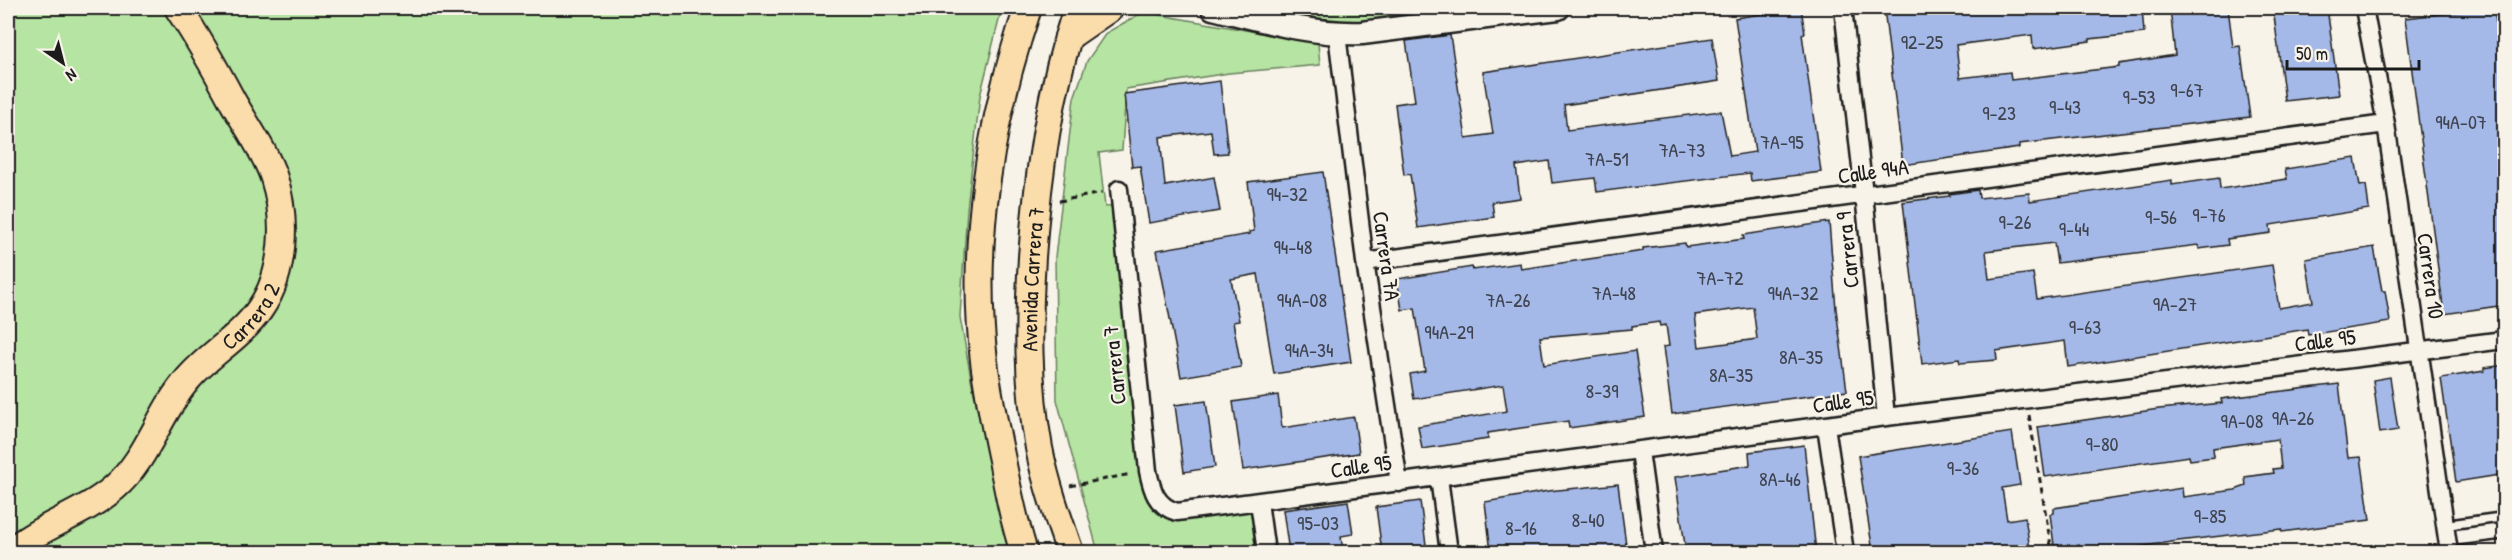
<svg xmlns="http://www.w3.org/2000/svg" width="2512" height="560" viewBox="0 0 2512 560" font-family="'Patrick Hand',sans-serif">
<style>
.green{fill:#b6e4a2;stroke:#69805f;stroke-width:1.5}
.building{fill:#a5b9e8;stroke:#1c1c1c;stroke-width:1.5;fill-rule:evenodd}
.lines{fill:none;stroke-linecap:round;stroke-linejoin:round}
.service-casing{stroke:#1c1c1c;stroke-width:13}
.minor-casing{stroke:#1c1c1c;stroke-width:21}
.secondary-casing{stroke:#1c1c1c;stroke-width:27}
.primary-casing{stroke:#1c1c1c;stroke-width:30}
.path{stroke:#1c1c1c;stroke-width:3;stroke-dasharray:6 4.5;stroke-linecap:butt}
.service{stroke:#f7f3e8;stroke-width:8}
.minor{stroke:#f7f3e8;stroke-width:16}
.secondary{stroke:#f7f3e8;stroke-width:22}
.primary{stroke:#fbddab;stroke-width:26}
.labels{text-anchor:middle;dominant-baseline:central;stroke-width:4.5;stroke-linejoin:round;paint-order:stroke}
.number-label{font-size:20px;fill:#3e434f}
.street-label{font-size:22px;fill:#1c1c1c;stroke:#f7f3e8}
</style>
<rect width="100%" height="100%" fill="#f7f3e8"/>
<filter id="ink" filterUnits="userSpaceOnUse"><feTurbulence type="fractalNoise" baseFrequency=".0167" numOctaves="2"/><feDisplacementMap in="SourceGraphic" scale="12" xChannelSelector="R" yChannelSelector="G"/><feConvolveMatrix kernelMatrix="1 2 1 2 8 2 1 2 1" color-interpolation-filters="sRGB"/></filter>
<g filter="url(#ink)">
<path class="green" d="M8,8H1002L980,96L967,209L960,317L973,389L1001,516L1012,552H8Z
M1267,8H1494L1368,22H1327Z
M1143,12L1318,43L1320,65L1229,73L1126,89L1122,150L1099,153L1105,207L1121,206L1148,471L1165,509L1259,502L1266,552H1098L1057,400L1055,257L1074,98L1087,61L1106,33Z"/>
<path class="building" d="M1801,8L1805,33L1802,34L1821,172L1751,181L1750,173L1597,192L1595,178L1552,183L1549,161L1516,166L1520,198L1492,202L1494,217L1418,228L1410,174L1404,175L1395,104L1415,101L1406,41L1450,35L1466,138L1493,134L1483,72L1712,38L1719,81L1564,105L1567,130L1721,111L1730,156L1755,152L1735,18Z
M1884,8H2142L2144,33L2090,39V41L2033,49L2032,35L1956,45L1960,78L2010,72L2011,80L2119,67V64L2175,55L2170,8H2228L2233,47L2240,46L2250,117L2019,144V148L1903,165Z
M2273,8H2327L2339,95L2285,101Z
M2494,8L2505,89V305L2444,314L2405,18Z
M1220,81L1228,153L1214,154L1211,131L1160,137L1165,186L1214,177L1220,211L1149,223L1140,166L1132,167L1124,94Z
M2355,158L2360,186L2366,185L2369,209L2270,225L2271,233L2227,239L2228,245L2199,249L2198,245L2057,263L2054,243L1986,251L1989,279L2033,273L2037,299L2272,265L2279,308L2313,302L2306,259L2374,247L2382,291H2385L2390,322L2308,335L2307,329L2068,367L2065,341L1996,351L1997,360L1960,363L1959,359L1922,364L1903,202L1950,196L1949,194L1978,190L1979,198L2029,193L2030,201L2172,180V185L2219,178L2220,189L2287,179L2285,169Z
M1323,172L1351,362L1274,374L1258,274L1231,279L1239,321L1233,322L1241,367L1181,377L1157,250L1250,234L1249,232L1254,231L1248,182Z
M1829,222L1836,309L1847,391L1672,414L1663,347L1669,346L1666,325L1660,326L1659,322L1632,326V329L1540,337L1544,365L1635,351L1645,417L1569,428L1568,421L1488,433V439L1422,449L1418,426L1507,411L1503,385L1414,399L1410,374L1425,371L1415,308L1402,310L1397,279L1472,267L1473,270L1520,263L1521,269L1643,251V248L1685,243L1686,247L1744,239L1743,235ZM1753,307L1757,339L1699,347L1695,315Z
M2505,365V474L2456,482L2441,378L2484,371V368Z
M2390,377L2398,430L2380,433L2373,380Z
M2339,384L2348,458L2361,457L2370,520L2282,532L2281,529L2178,541L2104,552H2060L2059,545H2054L2050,514L2054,513V508L2182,488L2183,497L2235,490L2246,486L2245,477L2274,473L2273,469L2281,468L2278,439L2213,448L2214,457L2190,460L2189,456L2045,477L2038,427L2159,409L2222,403L2221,399Z
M1278,395L1282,428L1354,417L1359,453L1243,470L1233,402Z
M1206,401L1215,467L1184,472L1175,405Z
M2012,432L2020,485L2002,488L2007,520L2025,517L2030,549L2021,550L2022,552H1873L1858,456Z
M1804,445L1816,552H1686L1675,477L1750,465L1749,452Z
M1618,484L1627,552H1491L1485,502L1548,491Z
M1348,501L1353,534L1341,536L1343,552H1289L1283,510Z
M1420,501L1427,552H1382L1376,507Z"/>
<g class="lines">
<defs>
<path id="service" d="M2446,525L2504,517
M2449,552L2504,545"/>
<path id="minor" d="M1843,8L1864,194L1886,417
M2364,8L2386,124L2449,552
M1337,34L1365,262L1399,483
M1119,189L1148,471C1152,490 1156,506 1177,512L1886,417L2504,340
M1365,262L2386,124
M1826,426L1845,552
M1640,451L1654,552
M1439,478L1449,552
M1259,502L1266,552"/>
<path id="secondary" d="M1213,8C1262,20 1311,35 1362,33L1558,8"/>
<g id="primary">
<path d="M1068,37L1110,8"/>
<path id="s1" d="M10,552C38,527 84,514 114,488C148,459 159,412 188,379C209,354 241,337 260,309C285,273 287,219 274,178C266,153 246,125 233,102C216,70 198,38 178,8"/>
<path d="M1024,552C1014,522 1008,491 1002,460C995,427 988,394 984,361C970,244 990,119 1028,8"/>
<path id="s2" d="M1070,552C1058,518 1046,484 1039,448C1027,382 1028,324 1032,257C1038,171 1050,90 1077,8"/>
</g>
</defs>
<use href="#service" class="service-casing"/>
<use href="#minor" class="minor-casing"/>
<use href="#secondary" class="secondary-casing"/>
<use href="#primary" class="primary-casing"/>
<path class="path" d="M1059,201L1102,193
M2029,415L2052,552
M1070,486L1131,474"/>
<use href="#service" class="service"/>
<use href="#minor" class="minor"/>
<use href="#secondary" class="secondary"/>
<use href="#primary" class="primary"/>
</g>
</g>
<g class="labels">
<g class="number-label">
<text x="1922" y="41">92-25</text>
<text x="2187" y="89">9-67</text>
<text x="2139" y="96">9-53</text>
<text x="2065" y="106">9-43</text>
<text x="1999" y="112">9-23</text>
<text x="2461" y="121">94A-07</text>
<text x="1782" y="141">7A-95</text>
<text x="1682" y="149">7A-73</text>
<text x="1607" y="158">7A-51</text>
<text x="1287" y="193">94-32</text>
<text x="2209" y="214">9-76</text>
<text x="2161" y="216">9-56</text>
<text x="2015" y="221">9-26</text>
<text x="2074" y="228">9-44</text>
<text x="1293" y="246">94-48</text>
<text x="1720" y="277">7A-72</text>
<text x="1614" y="292">7A-48</text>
<text x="1793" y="292">94A-32</text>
<text x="1302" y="299">94A-08</text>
<text x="1508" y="299">7A-26</text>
<text x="2175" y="303">9A-27</text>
<text x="2085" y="326">9-63</text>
<text x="1449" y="331">94A-29</text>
<text x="1309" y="349">94A-34</text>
<text x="1801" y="356">8A-35</text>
<text x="1731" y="374">8A-35</text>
<text x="1602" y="390">8-39</text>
<text x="2293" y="417">9A-26</text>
<text x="2242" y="420">9A-08</text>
<text x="2102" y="443">9-80</text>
<text x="1963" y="467">9-36</text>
<text x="1780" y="478">8A-46</text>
<text x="2210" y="515">9-85</text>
<text x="1588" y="519">8-40</text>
<text x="1318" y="522">95-03</text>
<text x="1521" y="527">8-16</text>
</g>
<g class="street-label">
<text transform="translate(1873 171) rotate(-8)">Calle 94A</text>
<text transform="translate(1847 250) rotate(-96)">Carrera 9</text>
<text transform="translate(1387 256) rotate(82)">Carrera 7A</text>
<text transform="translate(2431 276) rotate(82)">Carrera 10</text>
<text stroke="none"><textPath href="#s2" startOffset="278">Avenida Carrera 7</textPath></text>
<text stroke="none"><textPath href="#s1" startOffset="344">Carrera 2</textPath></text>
<text transform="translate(2325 340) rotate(-7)">Calle 95</text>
<text transform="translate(1114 365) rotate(-96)">Carrera 7</text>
<text transform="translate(1843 401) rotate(-8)">Calle 95</text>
<text transform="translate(1361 466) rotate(-8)">Calle 95</text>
</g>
</g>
<rect width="2512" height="560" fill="none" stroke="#f7f3e8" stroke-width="30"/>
<rect x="15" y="15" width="2482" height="530" fill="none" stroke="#1c1c1c" stroke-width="2" filter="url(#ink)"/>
<g transform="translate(63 63) rotate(145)" stroke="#f7f3e8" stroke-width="4.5" paint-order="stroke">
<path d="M0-4.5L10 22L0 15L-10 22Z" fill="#1c1c1c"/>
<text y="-9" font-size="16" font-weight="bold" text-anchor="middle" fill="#1c1c1c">N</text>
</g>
<path d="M2287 60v9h132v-9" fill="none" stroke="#1c1c1c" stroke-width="3"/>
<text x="2296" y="60" font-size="18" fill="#1c1c1c" stroke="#f7f3e8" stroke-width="4.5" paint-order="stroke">50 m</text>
</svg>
